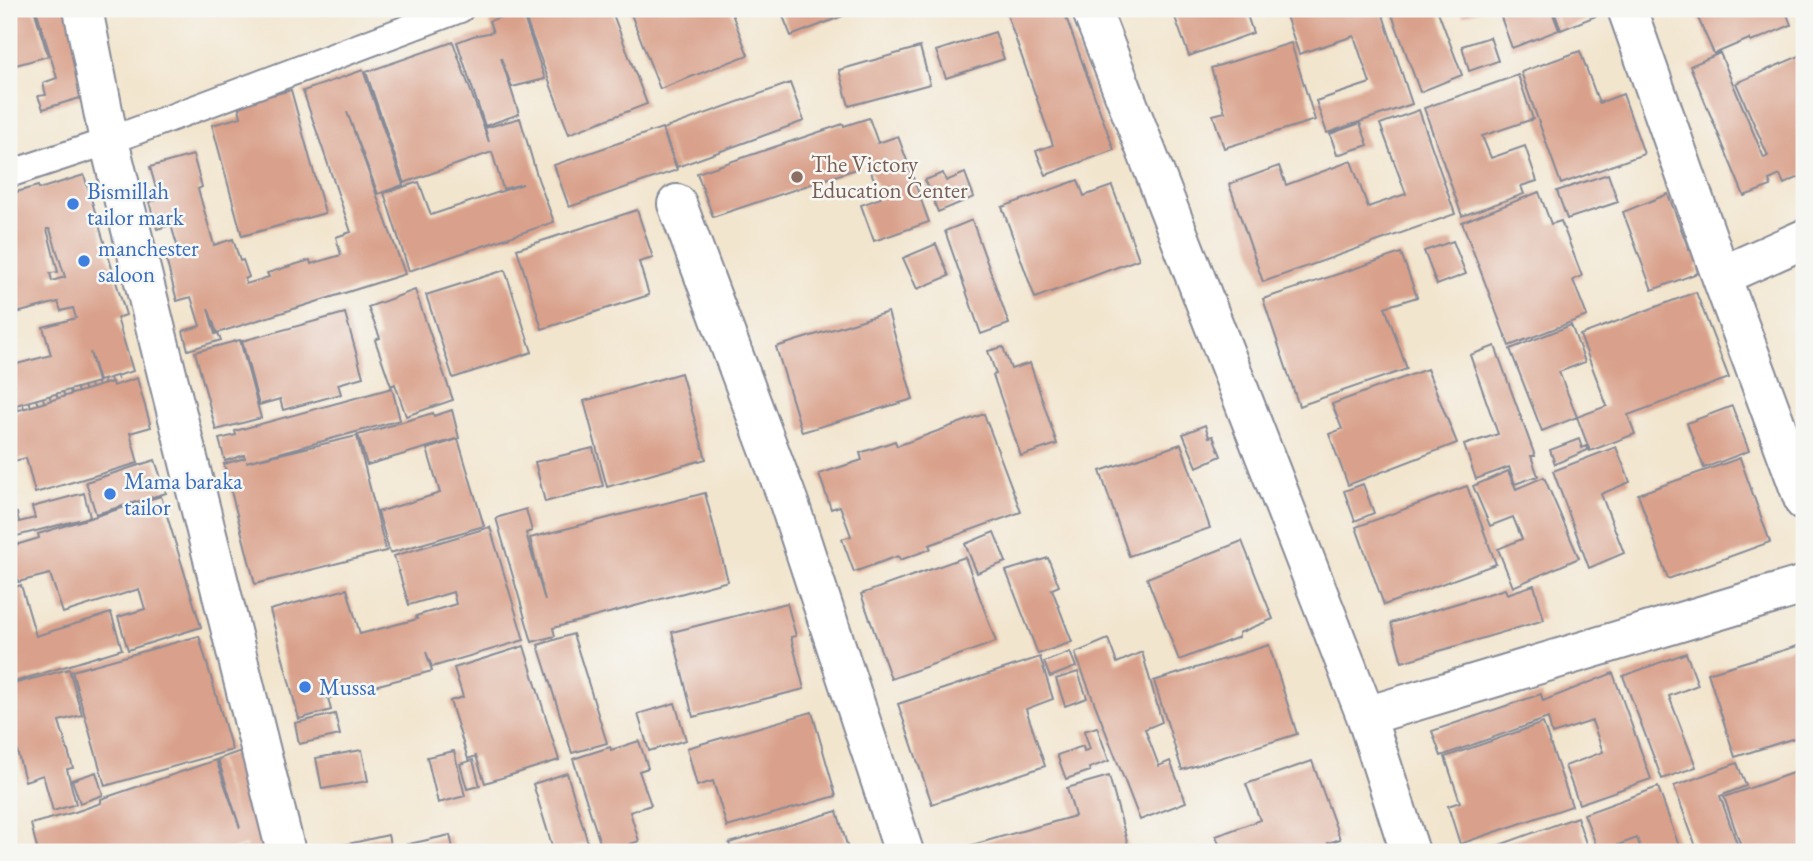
<svg xmlns="http://www.w3.org/2000/svg" width="1813" height="861" viewBox="0 0 1813 861" font-family="'EB Garamond',serif">
<style>
.building{fill:#d9a18b;fill-rule:evenodd}
.lines{fill:none;stroke-linecap:round;stroke-linejoin:round}
.service-casing{stroke:#868a96;stroke-width:30}
.minor-casing{stroke:#868a96;stroke-width:42}
.path{stroke:#868a96;stroke-width:4.5;stroke-dasharray:2 5;stroke-linecap:butt}
.service{stroke:#fff;stroke-width:26}
.minor{stroke:#fff;stroke-width:38}
.education-dot{fill:#8d6e63;stroke:#f6f6f2;stroke-width:2.5}
.shop-dot{fill:#3f7fe0;stroke:#f6f6f2;stroke-width:2.5}
.labels{text-anchor:middle;dominant-baseline:central;stroke-width:5;stroke-linejoin:round;paint-order:stroke}
.education-label{font-size:23px;fill:#785e54;stroke:#f6f6f2;text-anchor:start}
.shop-label{font-size:23px;fill:#366cbe;stroke:#f6f6f2;text-anchor:start}
</style>
<rect width="100%" height="100%" fill="#f6f6f2"/>
<filter id="ink" filterUnits="userSpaceOnUse"><feTurbulence type="fractalNoise" baseFrequency=".0143" numOctaves="2"/><feDisplacementMap in="SourceGraphic" scale="14" xChannelSelector="R" yChannelSelector="G"/><feConvolveMatrix kernelMatrix="1 2 1 2 8 2 1 2 1" color-interpolation-filters="sRGB"/></filter>
<filter id="wash" filterUnits="userSpaceOnUse"><feTurbulence type="fractalNoise" baseFrequency=".00686" numOctaves="4" result="noise"/><feDisplacementMap in="SourceGraphic" scale="28" xChannelSelector="R" yChannelSelector="G"/><feGaussianBlur stdDeviation="1.57" result="paint"/><feColorMatrix in="noise" values="0 0 0 0 0 0 0 0 0 0 0 0 0 0 0 0 0 1.4 0 .05"/><feComposite in="paint" operator="in"/></filter>
<g filter="url(#wash)">
<rect width="100%" height="100%" fill="#f2e5ce"/>
<g id="blocks">
<path class="building" d="M9,9H34L48,56L9,67Z
M36,9H75L100,92L43,109L38,96L46,95L43,83L57,78Z
M546,9H611L647,104L569,134L525,17Z
M629,9H730L748,55L660,89Z
M780,9H861L791,36Z
M1005,9H1063L1114,150L1046,175L1036,151L1053,145Z
M1172,9H1245L1253,33L1189,56Z
M1307,9H1381L1412,104L1327,133L1316,101L1370,83L1354,36L1299,54L1286,16Z
M1390,9H1437L1462,75L1420,92Z
M1460,9H1482L1463,16Z
M1498,9H1551L1559,30L1512,48Z
M1553,9H1605L1606,12L1561,30Z
M1694,9H1799L1787,14L1791,25L1751,42L1749,39L1714,54Z
M518,11L522,19L524,18L545,79L512,87L501,58L519,114L485,126L457,42L473,36L493,32L489,21Z
M995,32L1004,59L946,78L936,51Z
M1490,37L1498,61L1469,71L1462,46Z
M453,42L489,142L485,128L520,118L538,179L554,222L409,271L384,193L419,182L431,215L523,184L503,189L492,152L404,183L366,72Z
M1291,43L1315,120L1224,148L1213,115L1225,112L1211,68Z
M920,47L930,84L849,106L839,70Z
M1580,51L1599,103L1623,94L1644,154L1561,184L1521,72Z
M1720,53L1764,158L1768,156L1736,83L1804,54V175L1784,184L1780,175L1769,180L1771,186L1744,196L1690,66Z
M363,70L403,185L378,194L347,112L405,274L217,333L208,308L215,334L218,333L221,340L188,350L183,331L200,326L191,297L177,301L166,259L180,255L171,225L157,229L149,202L159,199L150,167L193,155L202,187L198,189L214,245L233,239L240,261L243,260L249,277L245,279L246,284L269,277L267,273L310,260L311,264L341,255L336,237L351,232L303,91Z
M1518,75L1533,119L1482,136L1491,158L1525,146L1537,181L1521,186L1524,194L1462,216L1424,108Z
M790,83L804,121L677,167L663,129Z
M291,90L325,213L242,236L212,125L241,117L238,104Z
M1419,110L1455,214L1263,282L1229,184L1279,166L1286,185L1351,161L1368,207L1406,194L1380,124Z
M869,118L878,143L898,136L929,222L874,241L861,205L881,198L865,156L856,159L859,168L713,217L697,173L843,124L844,126Z
M1360,123L1368,145L1337,155L1330,134Z
M662,128L677,170L569,207L554,165Z
M943,173L946,181L965,173L974,197L938,212L925,180Z
M1608,174L1618,202L1567,219L1557,191Z
M84,175L126,315L117,318L133,371L99,381L90,352L98,382L9,407V366L51,355L43,327L76,318L73,308L61,311L58,302L9,315V194L38,186L39,189ZM47,229H50L65,277L52,281L50,273L58,272Z
M1078,180L1084,196L1112,186L1139,259L1035,298L1002,207Z
M1539,192L1551,224L1561,221L1582,276L1573,280L1587,316L1509,346L1462,222Z
M1668,194L1689,250L1697,246L1704,263L1696,266L1698,273L1652,290L1623,212Z
M637,210L653,258L639,262L649,295L542,329L517,249Z
M972,220L1009,324L981,334L945,231Z
M1453,241L1466,274L1437,285L1424,251Z
M936,244L949,276L917,289L903,258Z
M1401,253L1417,297L1385,307L1407,369L1299,406L1263,299Z
M505,270L532,352L453,378L426,295Z
M415,290L453,400L406,416L395,384L391,386L375,340L380,338L368,307Z
M1696,292L1729,378L1628,415L1635,434L1590,451L1577,417L1607,406L1580,335Z
M888,312L913,399L802,432L776,347Z
M345,313L363,377L338,384L341,394L283,410L280,399L259,405L242,341Z
M1571,325L1585,362L1559,372L1577,417L1542,431L1510,349Z
M240,340L261,418L216,430L195,352Z
M1495,346L1535,456H1531L1538,476L1515,484L1509,467L1476,479L1464,445L1498,434L1470,355Z
M1003,347L1011,369L1030,363L1057,444L1021,456L993,375L996,374L988,351Z
M1427,369L1457,443L1348,485L1329,434L1342,429L1332,404Z
M681,373L706,459L607,487L584,401Z
M137,378L151,427L130,433L138,463L35,493L26,458L10,462L9,413L112,382L113,386Z
M392,388L400,420L246,462L357,436L386,551L255,584L224,464L245,458L244,455L225,461L219,439L236,435L235,431Z
M1732,406L1749,451L1704,468L1687,423Z
M452,410L459,438L367,465L358,435L433,413L434,416Z
M984,414L1021,512L929,545L931,549L900,560L898,556L854,572L842,539L851,536L840,506L831,509L819,474L862,460L860,453L895,441L897,446Z
M1205,425L1209,437L1213,436L1221,456L1197,467L1183,434Z
M458,439L484,526L390,553L378,512L440,493L427,449Z
M1579,439L1582,448L1586,446L1588,450L1555,464L1550,450Z
M1181,444L1210,528L1129,556L1100,471Z
M1616,447L1630,482L1601,494L1624,553L1589,568L1553,471Z
M593,448L603,486L545,502L535,462Z
M1740,458L1770,542L1668,579L1638,494Z
M155,460L166,493L96,514L86,482Z
M1508,471L1516,489L1544,477L1579,558L1513,587L1498,549L1522,539L1513,517L1490,526L1473,486Z
M1363,484L1374,513L1355,521L1344,491Z
M1467,486L1496,564L1384,605L1356,527Z
M84,493L90,517L9,538V515L17,513L19,522L35,518L32,507Z
M705,493L728,581L553,628L555,636L532,642L496,518L526,509L532,531L526,533L545,601L530,538Z
M161,496L201,627L128,650L118,617L145,609L139,589L63,613L50,574L18,582L9,547L39,538L38,534Z
M490,527L524,640L432,667L426,652L432,671L328,698L331,710L299,719L270,610L347,589L360,634L417,619L416,616L456,604L453,592L409,605L394,556Z
M994,532L1006,562L977,573L965,544Z
M1242,541L1273,619L1239,633V637L1179,660L1147,578Z
M965,557L996,642L891,679L861,594Z
M1048,558L1059,586L1052,589L1072,642L1038,654L1006,571Z
M9,567L15,587L21,585L36,636L111,613L122,649L11,683Z
M1534,585L1544,620L1402,662L1391,623L1505,589L1507,594Z
M787,603L796,636L791,637L804,689L693,717L672,632Z
M573,634L607,743L572,753L538,645Z
M199,636L232,750L105,786L72,671Z
M1108,639L1117,663L1142,652L1162,722L1145,729L1159,766L1170,761L1186,802L1140,820L1075,653Z
M1804,644V735L1735,757L1708,673Z
M1269,645L1297,734L1182,770L1154,681Z
M524,646L559,760L485,783L476,756L468,759L450,701L463,697L454,668Z
M1070,652L1076,667L1050,677L1044,662Z
M1686,653L1698,685L1669,696L1696,767L1662,779L1623,676Z
M1040,657L1053,699L1026,709L1045,766L932,804L898,704Z
M69,669L82,715L59,721L73,768L67,769L76,804L53,811L43,775L25,781L9,720V685Z
M1078,672L1087,698L1065,706L1056,679Z
M1613,673L1651,779L1579,804L1565,766L1603,752L1592,721L1552,734L1548,718L1441,756L1432,731L1541,694L1543,701Z
M675,703L686,740L649,751L638,714Z
M812,712L836,796L727,827L713,781L697,786L687,748Z
M335,714L340,735L299,744L295,723Z
M1543,723L1572,806L1460,844L1448,806L1460,802L1445,757Z
M1097,727L1109,761L1089,768L1090,771L1066,779L1057,755L1083,746L1084,751L1090,749L1084,731Z
M639,741L648,768L639,771L651,805L630,812L639,841L630,844L633,852H603L573,759L610,747L611,750Z
M362,750L368,781L322,789L316,758Z
M241,751L273,852H240L239,850L246,848V845L225,852H38L31,824L75,812L101,803V799L216,760L240,828L218,759Z
M454,751L465,796L438,803L427,757Z
M473,760L480,786L467,789L460,764Z
M1312,761L1340,839L1328,843L1332,852H1222L1216,836L1260,820L1246,784Z
M1737,763L1746,786L1720,796L1740,852H1698L1674,786Z
M1804,769V852H1743L1724,797Z
M96,772L103,795L80,803L72,780Z
M567,773L588,843L554,852L533,784Z
M1109,776L1130,852H959L958,849L1075,816L1067,788Z
M1658,787L1681,852H1642L1637,838L1599,852L1584,814Z
M837,811L849,852H732L729,843Z
M1577,817L1589,852H1480Z
M388,835L391,848L450,835L454,852H327L326,849Z"/>
</g>
</g>
<g filter="url(#ink)">
<use href="#blocks" fill-opacity="0" stroke="#868a96" stroke-width="2"/>
<g class="lines">
<defs>
<path id="service" d="M9,174L109,141L460,9"/>
<path id="minor" d="M83,9L109,141L286,852
M1091,9L1366,716L1410,852
M1627,9L1721,276L1804,501
M677,204L789,503L904,852
M1721,276L1804,239
M1366,716L1804,585"/>
</defs>
<use href="#service" class="service-casing"/>
<use href="#minor" class="minor-casing"/>
<path class="path" d="M9,410L118,378"/>
<use href="#service" class="service"/>
<use href="#minor" class="minor"/>
</g>
</g>
<circle class="education-dot" cx="797" cy="177" r="7"/>
<g class="shop-dot">
<circle cx="73" cy="204" r="7"/>
<circle cx="84" cy="261" r="7"/>
<circle cx="110" cy="494" r="7"/>
<circle cx="305" cy="687" r="7"/>
</g>
<g class="labels">
<g class="education-label">
<text x="811" y="164">The Victory<tspan x="811" dy="26">Education Center</tspan></text>
</g>
<g class="shop-label">
<text x="87" y="191">Bismillah<tspan x="87" dy="26">tailor mark</tspan></text>
<text x="98" y="248">manchester<tspan x="98" dy="26">saloon</tspan></text>
<text x="124" y="481">Mama baraka<tspan x="124" dy="26">tailor</tspan></text>
<text x="319" y="687">Mussa</text>
</g>
</g>
<rect width="1813" height="861" fill="none" stroke="#f6f6f2" stroke-width="35"/>
</svg>
